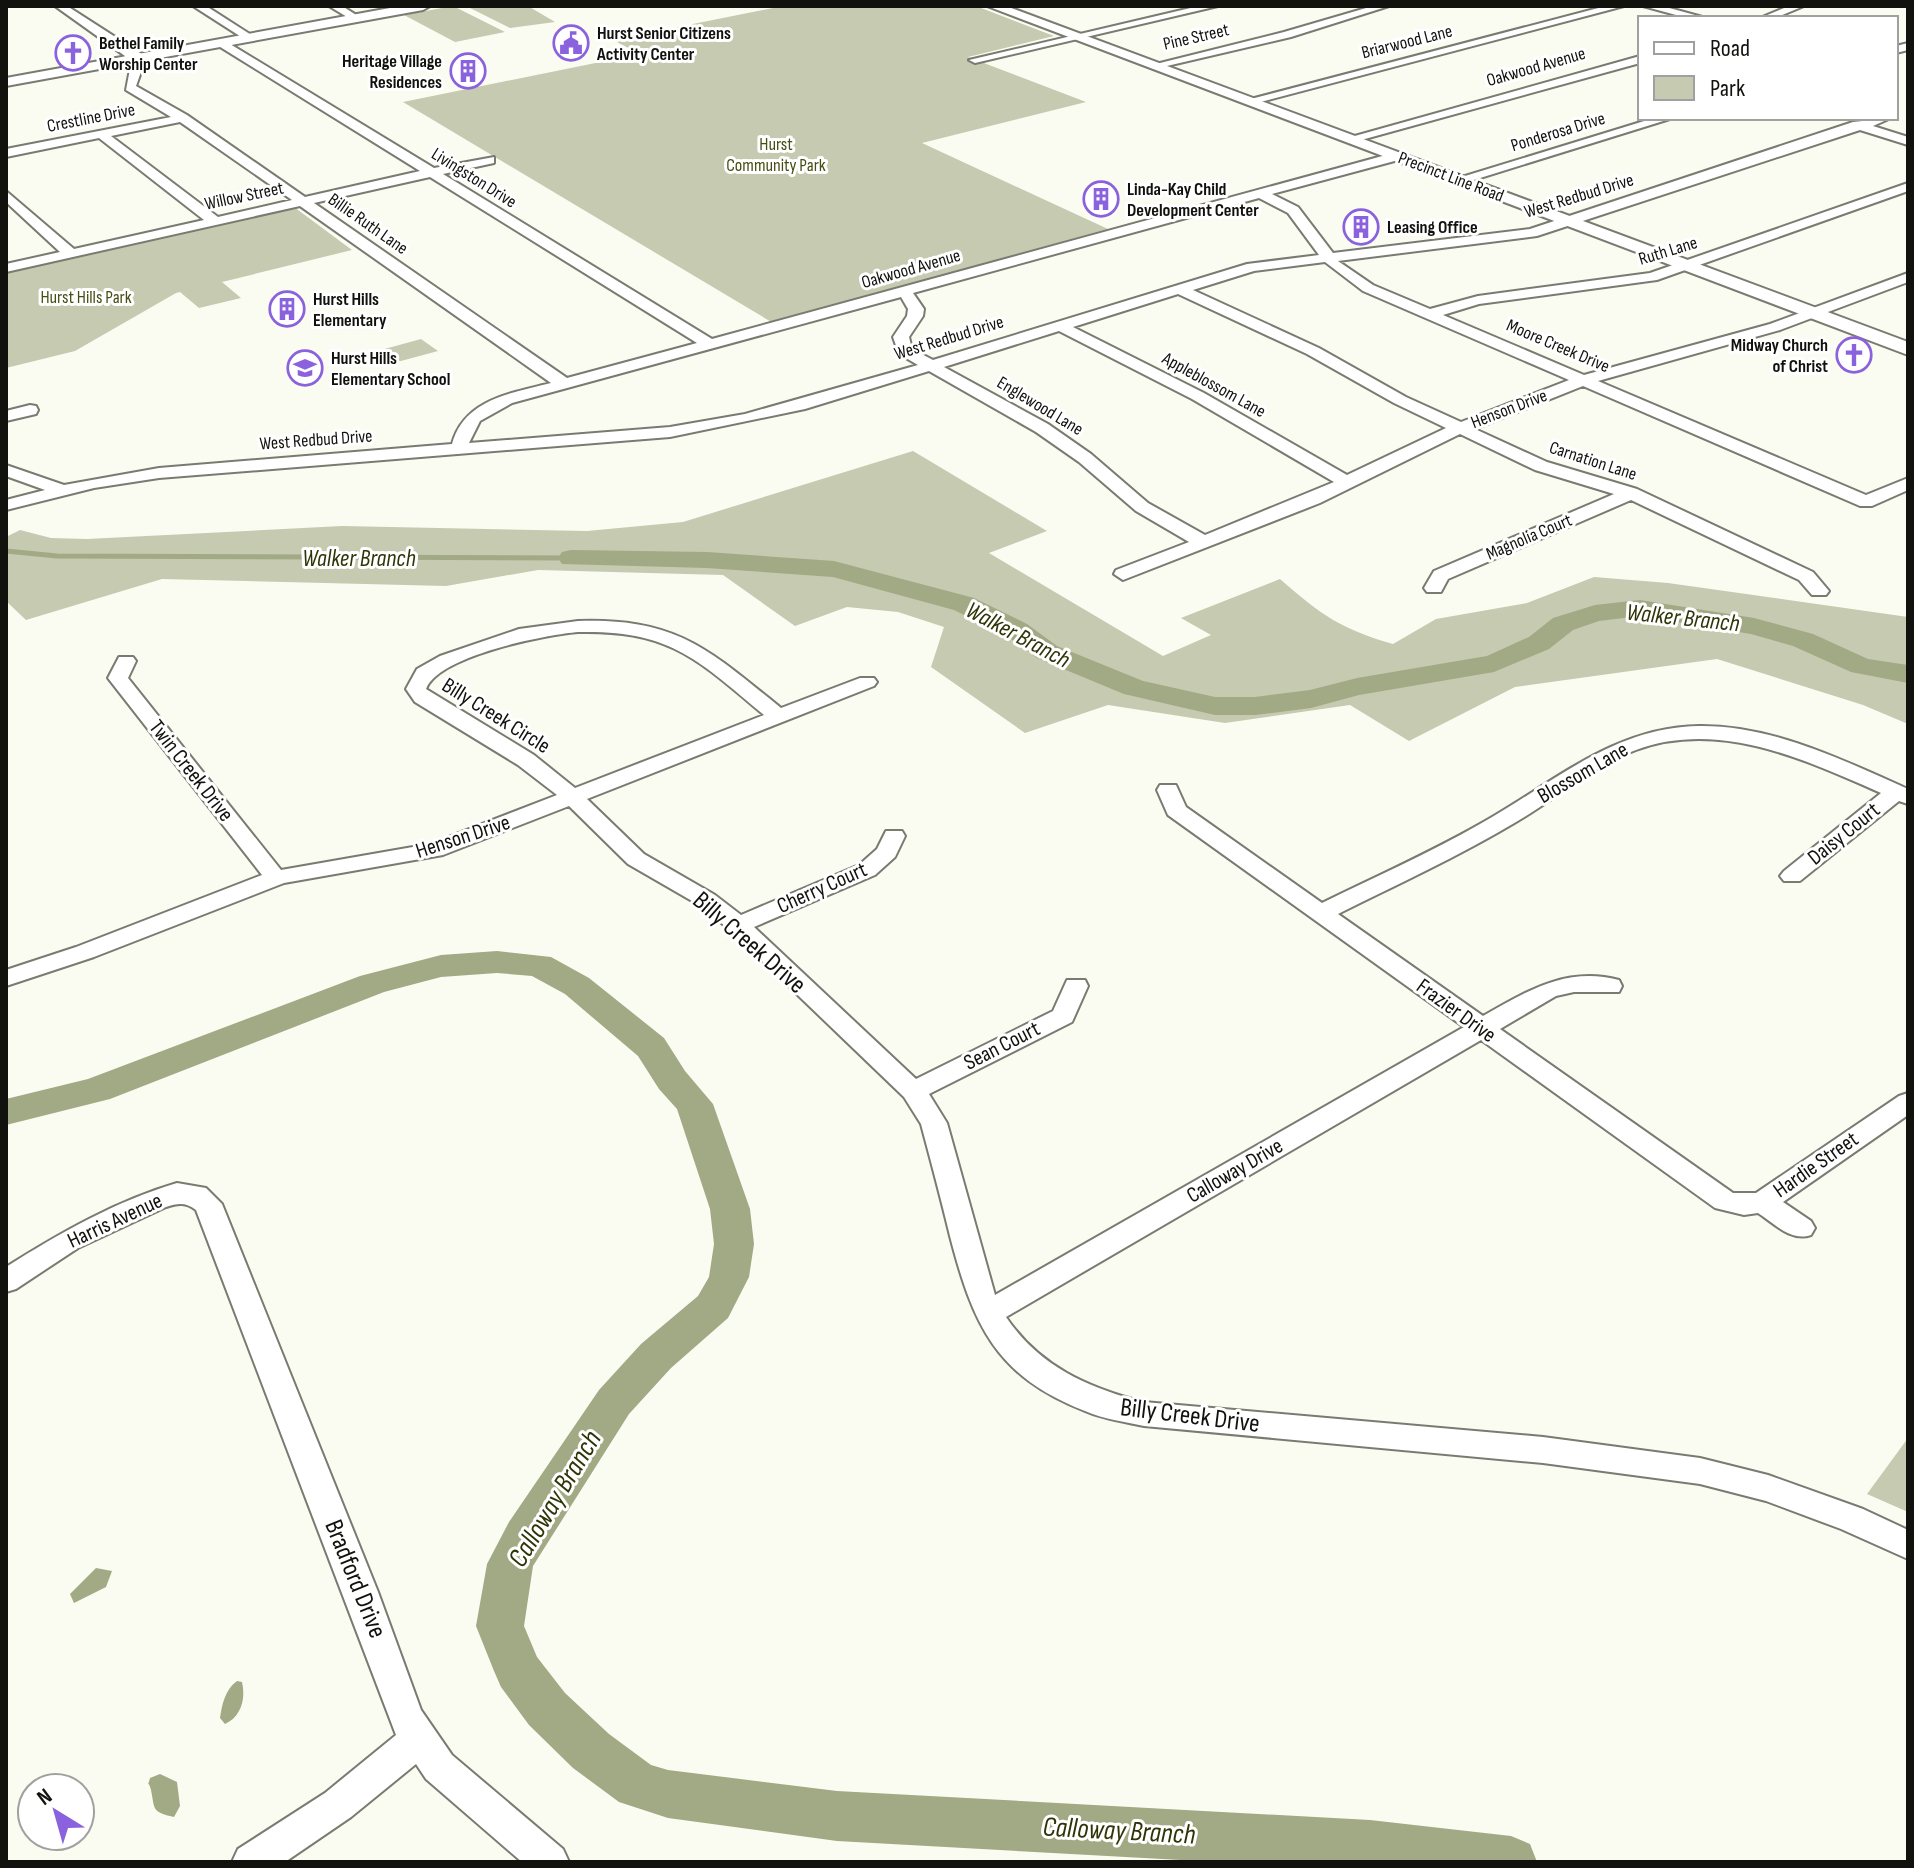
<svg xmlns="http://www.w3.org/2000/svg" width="1914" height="1868" viewBox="0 0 1914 1868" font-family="'Sofia Sans Condensed',sans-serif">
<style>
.green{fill:#c5cab0}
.water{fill:#a2a985}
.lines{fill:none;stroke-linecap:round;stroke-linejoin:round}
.stream{stroke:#a2a985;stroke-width:5}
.river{fill:#a2a985;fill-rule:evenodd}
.minor-casing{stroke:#797b71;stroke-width:4}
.major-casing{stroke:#797b71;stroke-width:4}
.minor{fill:#fff;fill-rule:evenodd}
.major{fill:#fff;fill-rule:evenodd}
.labels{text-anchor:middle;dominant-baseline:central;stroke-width:6;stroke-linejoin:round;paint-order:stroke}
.far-poi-label{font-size:18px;font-weight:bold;fill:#11120e;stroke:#fff;text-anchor:start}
.far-street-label{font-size:18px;fill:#11120e;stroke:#fff}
.far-park-label{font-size:18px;fill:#474e13;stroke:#fff}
.street-label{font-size:22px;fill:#11120e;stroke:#fff}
.water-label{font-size:24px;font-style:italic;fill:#303507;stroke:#fff}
.near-street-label{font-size:26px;fill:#11120e;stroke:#fff}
.near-water-label{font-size:28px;font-style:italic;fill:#303507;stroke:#fff}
</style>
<rect width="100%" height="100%" fill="#fafcf1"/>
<path class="green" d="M453,6L505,32L455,42L404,15Z
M466,6H528L555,22L510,28Z
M783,6H976L1054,36L968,57L1086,102L922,143L1108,229L773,323L403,102L640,54L613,40Z
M294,207L352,250L222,282L241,298L199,308L180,292L176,293L75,351L6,368V272Z
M421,339L438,351L386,365L370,353Z
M913,451L1047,531L989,553L1163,656L1211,635L1181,618L1280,579C1321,615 1341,629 1393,644L1436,619L1527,603L1594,577L1668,583L1908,617V724L1863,705L1717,659L1515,687L1409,741L1350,705L1225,723L1108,705L1025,733L931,667L944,627L898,612L847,607L795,626L723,575L538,570L446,586L162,579L26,620L6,601V537L20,530L51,538L87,539L342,526L587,531L683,522Z
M1908,1438V1512L1867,1494Z"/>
<path class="water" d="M96,1568L112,1571L106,1587L74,1603L70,1594Z
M237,1681L242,1682C246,1699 241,1717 225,1724L220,1718C222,1704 225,1690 237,1681Z
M160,1774L177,1782L180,1806L174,1817C151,1812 155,1809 151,1790C148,1778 147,1790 150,1778Z"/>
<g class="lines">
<path class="stream" d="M6,551L57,556L571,558"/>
<path class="river" d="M571,550L707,552L834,561L974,598L1027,624L1057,646L1143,681L1215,697H1255L1310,690L1357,678L1487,656L1529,637L1553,618L1595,605L1640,600L1754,618L1813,634L1868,659L1908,665V683L1851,672L1793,646L1751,634L1640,616L1599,621L1573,630L1549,649L1494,672L1359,695L1311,708L1255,715H1215L1124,694L1037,658L1007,636L954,610L833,577L707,568L562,564L558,558L562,552Z
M497,951L551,957L589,978L664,1038L685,1071L713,1104L750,1209L754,1244L749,1277L728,1318L671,1368L629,1414L533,1566L524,1626L537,1657L565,1693L609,1734L651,1765L668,1770L837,1791L1370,1820L1511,1836L1530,1844L1537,1862H1217L837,1841L668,1818L619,1802L573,1768L529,1725L501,1687L494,1671L476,1626L487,1564L509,1522L599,1390L641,1344L698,1296L709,1277L714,1244L710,1209L677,1109L659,1089L638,1056L565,994L532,976L497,973L441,977L384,992L110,1099L6,1125V1099L88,1079L360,976L441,955Z"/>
<defs>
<path id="minor" d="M55,6H67L151,60L145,63L135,60L142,69L136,86L187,115L305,197L420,171L217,45V41H225L434,168L494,157V163L443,174L712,339L1397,152L1403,156L1402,159L1272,194L1298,207L1333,253L1530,229L1853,122L1891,118L1873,126L1908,137V145L1860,130L1537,236L1338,261L1373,285L1430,309L1478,296L1650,273L1908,183V191L1657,280L1479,304L1443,315L1584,375L1770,324L1908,273V282L1780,330L1598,381L1866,495L1908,478V490L1872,506H1860L1583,386L1475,429L1547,462L1637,489L1813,572L1829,591L1826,595H1812L1799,580L1631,500L1448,579L1441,592H1427L1424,588L1434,571L1614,494L1535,470L1460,434L1320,503L1123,580L1114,574L1116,570L1189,542L1136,511L1079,462L1036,432L929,371L805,409L670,437L159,478L94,488L6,510V500L45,490L6,476V465L64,485L159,468L452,444C464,399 512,393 551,383L300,206L6,272V264L60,252L6,202V191L74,249L204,220L99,138L6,157V149L171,117L126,90L130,69L123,60L125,56ZM180,122L183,124L292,200L218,217L111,136ZM430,177L697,343L567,378L314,203ZM1259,198L1288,213L1319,255L1247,264L933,360L912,349L909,337L923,316L924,309L913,293ZM1325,262L1363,291L1569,380L1461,422L1406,397L1319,348L1193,290L1254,271ZM1178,294L1307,354L1394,403L1446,428L1347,475L1204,393L1073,327ZM901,297L908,309L907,316L893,337L899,354L918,365L745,414L670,427L469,443L480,421L512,403ZM1059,331L1192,399L1334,482L1205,535L1148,503L1091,454L1048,424L944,367Z
M193,6H206L256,38L246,40Z
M329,6H342L361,18L352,20Z
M1199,6H1218L975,63L969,60Z
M1373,6H1389L1291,37L1154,69L1148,66L1284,32Z
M1606,6H1624L1253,104L1243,101Z
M1643,6H1662L1706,18H1687Z
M1789,6H1804L1775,18H1760Z
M1908,43V50L1896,53V46Z
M1640,56V63L1354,142L1344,139Z
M1654,118H1673L1464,183L1452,180Z
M30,405L36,406L38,410L36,414L6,421V411Z
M578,621C677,618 708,649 781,708L860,678H874L877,682L874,686L587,799L644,854L715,895L741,915L859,865L877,849L886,831H902L905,836L895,857L875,875L754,927L916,1079L1053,1011L1067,980H1085L1088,986L1072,1022L929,1094L947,1123L995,1295L1464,1027L1168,815L1157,790L1160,785H1176L1186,807L1322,903C1375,877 1429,853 1480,824C1552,784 1613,727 1699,726C1772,725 1843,760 1908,789V804L1899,801L1800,881H1784L1780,876L1784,871L1881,793C1806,760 1719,719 1636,750C1592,766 1556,799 1516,822C1459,856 1398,884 1338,914L1483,1016C1527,991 1567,966 1619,980L1622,986L1619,992H1574L1556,996L1500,1029L1733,1193H1756L1899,1096L1908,1093V1115L1783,1202L1811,1221L1815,1228L1811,1235C1791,1242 1775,1224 1758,1213L1744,1215L1715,1208L1481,1040L1006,1317C1039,1366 1088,1388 1144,1402L1543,1437L1700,1458L1768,1475L1863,1509L1908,1530V1559L1841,1529L1766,1501L1700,1484L1543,1463L1144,1426C1125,1422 1103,1419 1085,1411C995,1376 973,1324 950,1236C941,1199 931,1161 921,1124L904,1097L730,930L699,905L628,864L569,806L443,855L284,883L94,957L6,986V970L76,947L262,875L108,678L119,657H133L136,661L128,678L281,870L430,844L557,795L518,765L415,702L406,689L417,669L440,656L519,629ZM578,632C670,630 697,659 764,715L575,788L534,755L426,689C438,656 544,635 578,632Z
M177,1183L206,1188L222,1204L378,1592L421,1710L452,1755L563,1849L569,1862H522L426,1779L416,1764L351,1817L285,1862H232L238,1849L325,1793L396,1735L196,1210C186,1202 178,1203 166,1207L78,1248L16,1289L6,1292V1267C60,1233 116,1201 177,1183Z"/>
<path id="major" d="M401,6H430L423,10L6,86V78Z
M987,6H1006L1908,342V355Z"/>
</defs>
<use href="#minor" class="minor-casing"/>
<use href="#major" class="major-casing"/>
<use href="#minor" class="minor"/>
<use href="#major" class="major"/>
</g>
<defs>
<symbol id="civic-ring" viewBox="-11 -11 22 22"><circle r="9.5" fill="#fff" stroke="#8b62dd" stroke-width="1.5"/><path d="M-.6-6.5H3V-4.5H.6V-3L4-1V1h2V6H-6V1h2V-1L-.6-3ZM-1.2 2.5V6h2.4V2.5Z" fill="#8b62dd"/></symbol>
<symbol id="church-ring" viewBox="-11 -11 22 22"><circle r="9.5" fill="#fff" stroke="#8b62dd" stroke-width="1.5"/><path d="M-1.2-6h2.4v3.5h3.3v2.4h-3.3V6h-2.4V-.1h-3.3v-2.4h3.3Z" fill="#8b62dd"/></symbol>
<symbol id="building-ring" viewBox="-11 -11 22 22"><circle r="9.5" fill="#fff" stroke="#8b62dd" stroke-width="1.5"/><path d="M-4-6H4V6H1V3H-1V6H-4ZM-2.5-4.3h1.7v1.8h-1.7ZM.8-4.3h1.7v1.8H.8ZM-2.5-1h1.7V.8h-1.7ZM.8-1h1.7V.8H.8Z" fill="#8b62dd"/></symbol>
<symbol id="school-ring" viewBox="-11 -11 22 22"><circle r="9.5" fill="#fff" stroke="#8b62dd" stroke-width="1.5"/><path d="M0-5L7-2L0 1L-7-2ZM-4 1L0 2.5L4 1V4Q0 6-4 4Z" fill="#8b62dd"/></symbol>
</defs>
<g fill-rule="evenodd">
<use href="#civic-ring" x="551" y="23" width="40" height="40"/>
<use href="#church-ring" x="53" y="33" width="40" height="40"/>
<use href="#building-ring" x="448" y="51" width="40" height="40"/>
<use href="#building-ring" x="1081" y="179" width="40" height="40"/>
<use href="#building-ring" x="1341" y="207" width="40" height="40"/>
<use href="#building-ring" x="267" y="289" width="40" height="40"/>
<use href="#church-ring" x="1834" y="335" width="40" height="40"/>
<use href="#school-ring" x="285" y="348" width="40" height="40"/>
</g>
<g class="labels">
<g class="far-poi-label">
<text x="597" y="33">Hurst Senior Citizens<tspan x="597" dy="21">Activity Center</tspan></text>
<text x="99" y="43">Bethel Family<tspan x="99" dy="21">Worship Center</tspan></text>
<text x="442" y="61" text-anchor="end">Heritage Village<tspan x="442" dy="21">Residences</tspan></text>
<text x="1127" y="189">Linda-Kay Child<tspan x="1127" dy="21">Development Center</tspan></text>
<text x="1387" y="227">Leasing Office</text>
<text x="313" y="299">Hurst Hills<tspan x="313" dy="21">Elementary</tspan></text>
<text x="1828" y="345" text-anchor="end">Midway Church<tspan x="1828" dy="21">of Christ</tspan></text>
<text x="331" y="358">Hurst Hills<tspan x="331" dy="21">Elementary School</tspan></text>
</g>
<g class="far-street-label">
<text transform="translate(1196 37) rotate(-13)">Pine Street</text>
<text transform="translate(1407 42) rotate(-14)">Briarwood Lane</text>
<text transform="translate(1536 67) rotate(-16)">Oakwood Avenue</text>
<text transform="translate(91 118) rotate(-11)">Crestline Drive</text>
<text transform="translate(1558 132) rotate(-17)">Ponderosa Drive</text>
<text transform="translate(1451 177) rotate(21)">Precinct Line Road</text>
<text transform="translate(474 178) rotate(32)">Livingston Drive</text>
<text transform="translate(244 196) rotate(-12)">Willow Street</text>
<text transform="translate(1579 196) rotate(-17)">West Redbud Drive</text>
<text transform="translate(368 224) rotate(35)">Billie Ruth Lane</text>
<text transform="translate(1668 251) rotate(-17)">Ruth Lane</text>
<text transform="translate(911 269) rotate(-16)">Oakwood Avenue</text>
<text transform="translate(949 338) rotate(-17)">West Redbud Drive</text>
<text transform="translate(1558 346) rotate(23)">Moore Creek Drive</text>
<text transform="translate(1214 385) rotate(29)">Appleblossom Lane</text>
<text transform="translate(1040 406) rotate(31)">Englewood Lane</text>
<text transform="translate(1509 409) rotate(-21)">Henson Drive</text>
<text transform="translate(316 440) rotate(-4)">West Redbud Drive</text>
<text transform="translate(1593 461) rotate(18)">Carnation Lane</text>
<text transform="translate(1529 537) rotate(-23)">Magnolia Court</text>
</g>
<g class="far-park-label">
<text x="776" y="144">Hurst<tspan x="776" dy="21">Community Park</tspan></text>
<text x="86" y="297">Hurst Hills Park</text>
</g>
<g class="street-label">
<text transform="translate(496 716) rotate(32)">Billy Creek Circle</text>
<text transform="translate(191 771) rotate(52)">Twin Creek Drive</text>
<text transform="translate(1583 773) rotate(-30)">Blossom Lane</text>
<text transform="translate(1844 834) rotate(-39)">Daisy Court</text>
<text transform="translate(463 837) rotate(-18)">Henson Drive</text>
<text transform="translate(822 888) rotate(-24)">Cherry Court</text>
<text transform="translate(1456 1011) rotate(36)">Frazier Drive</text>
<text transform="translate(1002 1046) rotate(-27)">Sean Court</text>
<text transform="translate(1816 1165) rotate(-35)">Hardie Street</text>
<text transform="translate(1235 1171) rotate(-30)">Calloway Drive</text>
<text transform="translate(115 1221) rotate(-25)">Harris Avenue</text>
</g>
<g class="water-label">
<text x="359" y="558">Walker Branch</text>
<text transform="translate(1683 618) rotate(6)">Walker Branch</text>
<text transform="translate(1018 635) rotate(28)">Walker Branch</text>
</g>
<g class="near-street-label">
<text transform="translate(749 943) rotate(41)">Billy Creek Drive</text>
<text transform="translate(1190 1416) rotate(7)">Billy Creek Drive</text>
<text transform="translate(355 1579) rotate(68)">Bradford Drive</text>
</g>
<g class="near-water-label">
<text transform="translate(555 1499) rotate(-59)">Calloway Branch</text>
<text transform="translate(1119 1831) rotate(3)">Calloway Branch</text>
</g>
</g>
<rect width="1914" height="1868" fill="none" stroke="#11120e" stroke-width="16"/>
<rect x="1638" y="16" width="260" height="104" fill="#ffffff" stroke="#a0a09f" stroke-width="2"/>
<rect x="1654" y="42" width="40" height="12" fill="#ffffff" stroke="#a0a09f" stroke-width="2"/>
<text x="1710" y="56" font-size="24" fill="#11120e">Road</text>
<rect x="1654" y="76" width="40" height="24" fill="#c5cab0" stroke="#a0a09f" stroke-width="2"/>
<text x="1710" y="96" font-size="24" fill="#11120e">Park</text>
<g transform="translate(56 1812) rotate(323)"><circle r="38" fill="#ffffff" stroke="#a0a09f" stroke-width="2"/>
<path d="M0-6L14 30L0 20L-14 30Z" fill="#8b62dd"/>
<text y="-12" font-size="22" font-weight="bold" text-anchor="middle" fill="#11120e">N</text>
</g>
</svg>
